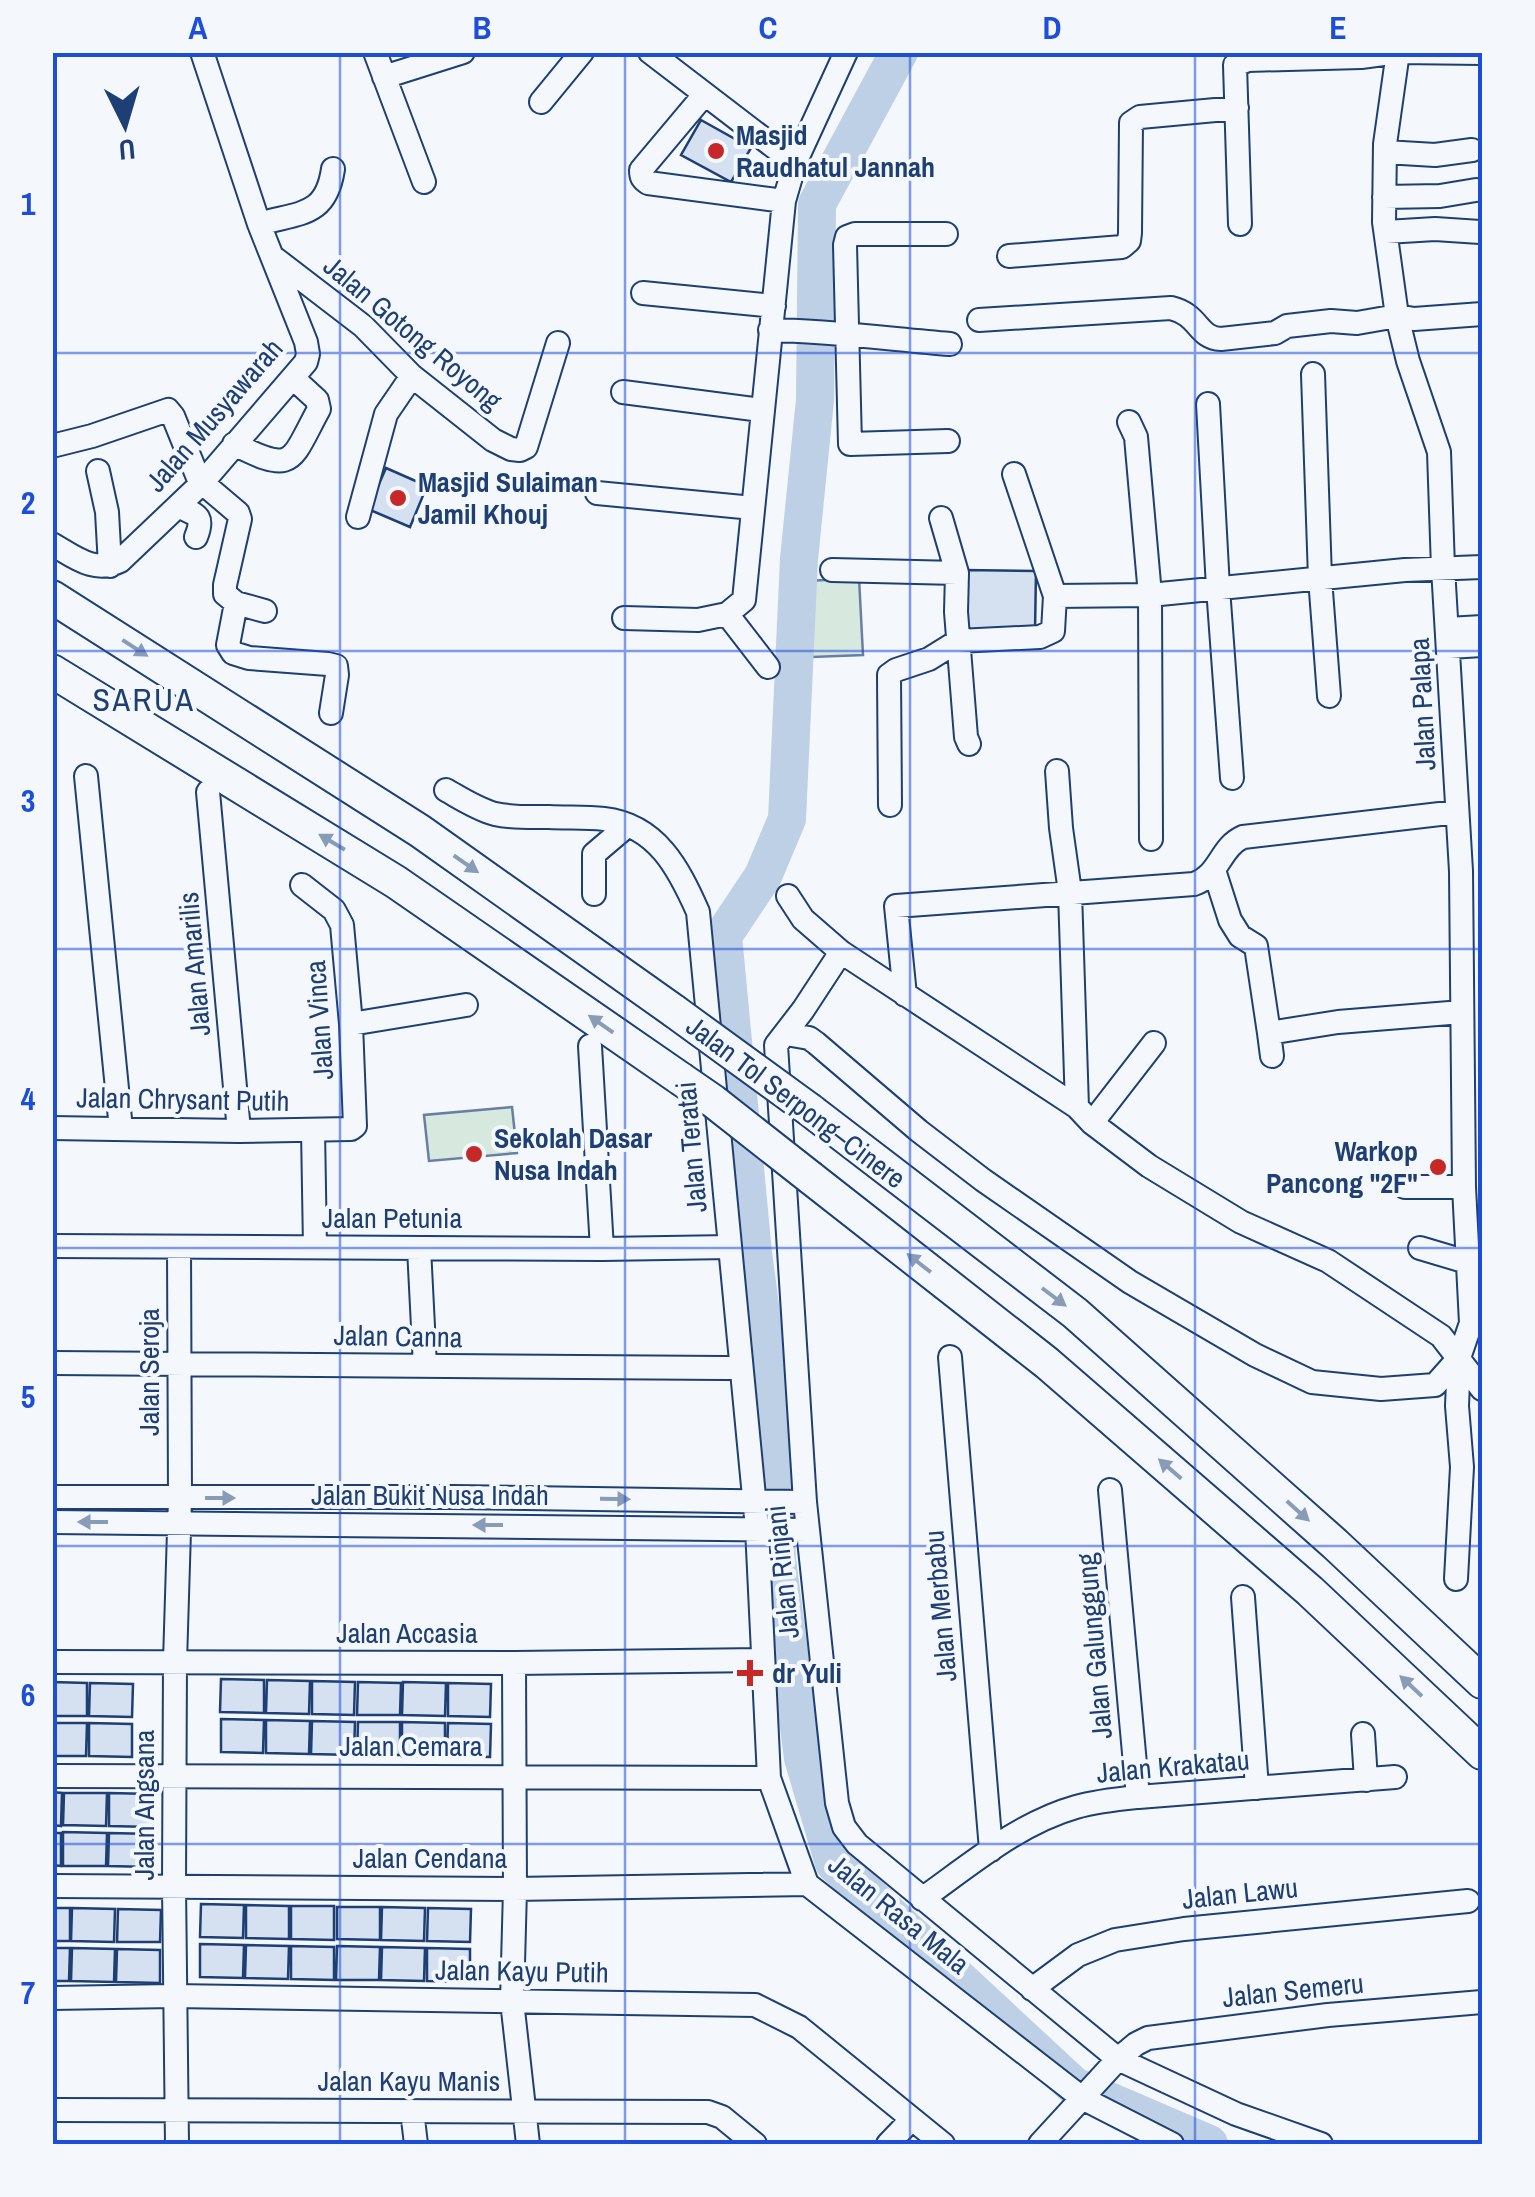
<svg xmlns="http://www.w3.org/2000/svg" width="1535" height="2197" viewBox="0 0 1535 2197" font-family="'Archivo Narrow',sans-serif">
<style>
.green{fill:#d7e8df;stroke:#687fa3;stroke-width:2.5}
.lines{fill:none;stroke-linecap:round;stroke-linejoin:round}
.river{stroke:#bed0e5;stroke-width:38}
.building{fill:#d5e0f0;stroke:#1d3f73;stroke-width:2.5}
.minor-casing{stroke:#1d3f73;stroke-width:26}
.highway-casing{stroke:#1d3f73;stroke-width:36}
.minor{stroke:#f4f7fb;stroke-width:22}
.highway{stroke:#f4f7fb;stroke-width:32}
.highway-bridge-casing{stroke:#1d3f73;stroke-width:36;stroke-linecap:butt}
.highway-bridge{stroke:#f4f7fb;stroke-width:32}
.oneway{fill:#889bb7}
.grid{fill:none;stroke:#1d4ed8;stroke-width:2.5;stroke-opacity:0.55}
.poi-dot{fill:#c62828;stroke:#f4f7fb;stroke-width:4}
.labels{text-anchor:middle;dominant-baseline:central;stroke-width:8;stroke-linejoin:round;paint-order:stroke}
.poi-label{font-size:28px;font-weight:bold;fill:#1d3f73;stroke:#f4f7fb;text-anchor:start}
.street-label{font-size:28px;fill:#1d3f73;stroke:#f4f7fb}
.quarter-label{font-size:32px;letter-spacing:2.5px;fill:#1d3f73;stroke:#f4f7fb}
.neatline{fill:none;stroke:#1d4ed8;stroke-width:4}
.grid-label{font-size:32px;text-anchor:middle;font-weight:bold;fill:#1d4ed8}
</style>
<rect width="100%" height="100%" fill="#f4f7fb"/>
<path class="green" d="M859,578L863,655L812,657L808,581Z
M512,1107L517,1153L429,1161L424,1115Z"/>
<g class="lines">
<path class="river" d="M899,52L817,204L815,400L799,559L787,819L763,876L723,936L753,1253L768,1365L777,1560L803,1758L834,1863L1074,2086L1209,2144"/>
</g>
<path class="building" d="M701,120L751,148L731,182L681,155Z
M386,468L427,486L410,527L368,509Z
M964,570L1036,571L1035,632L963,631Z
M221,1679L264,1680V1713L220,1712Z
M267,1680L310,1681L309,1714L266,1713Z
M312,1681L355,1682L354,1715L312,1714Z
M52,1682L87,1683V1716H52Z
M358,1682L401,1683L400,1715H357Z
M403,1682L446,1683L445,1716L402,1715Z
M90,1683L133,1684L132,1717L89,1716Z
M448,1683L491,1684L490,1717L448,1716Z
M221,1719L264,1720L263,1753L221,1752Z
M266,1720L310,1721L309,1754L266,1753Z
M312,1721L355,1722L354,1755L311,1754Z
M358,1722H400V1755H357Z
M402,1722L445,1723V1756H402Z
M52,1723H87L86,1756H52Z
M89,1723L132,1724V1757L89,1756Z
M448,1723L491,1724L490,1757L447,1756Z
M52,1792L62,1793L61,1826L52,1825Z
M64,1793H107L106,1826L63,1825Z
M109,1793L152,1794V1827L109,1826Z
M63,1832L107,1833L106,1866H63Z
M52,1833H61V1866L52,1865Z
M109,1833L152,1834L151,1867L108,1866Z
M201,1904L244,1905L243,1938L200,1937Z
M246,1905L289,1906V1939L246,1938Z
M291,1906H334V1940L291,1939Z
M337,1907H380V1940L337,1939Z
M382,1907L425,1908L424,1941L381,1940Z
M52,1908H70V1941H52Z
M72,1908L115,1909L114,1942L71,1941Z
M428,1908L471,1909L470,1942L427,1941Z
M118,1909L161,1910L160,1942H117Z
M200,1944L244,1945L243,1978L200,1977Z
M246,1945L289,1946L288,1979L245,1978Z
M291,1946L334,1947V1980L291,1979Z
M337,1946L380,1947L379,1980H336Z
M382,1947L425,1948L424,1981L381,1980Z
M52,1948H70L69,1981H52Z
M72,1948L115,1949L114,1982L71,1981Z
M427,1948L470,1949V1982L427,1981Z
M117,1949L160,1950V1983L116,1982Z"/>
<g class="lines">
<defs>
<path id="minor" d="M375,52L424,182
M650,52L795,163
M1398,52L1385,144L1384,222L1397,316L1408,361L1439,452L1443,568L1461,871L1464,1187L1471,1323L1459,1358L1457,1406L1462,1467L1456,1579
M1399,52L1482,53
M384,77L463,52
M704,95L641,170C641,177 642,179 648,183L784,201
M541,102L582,52
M1385,152L1435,155L1472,150
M1384,197L1440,196L1476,190
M259,224C300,212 326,217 333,169
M1240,224L1235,65L1248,60L1361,57L1398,52
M1386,232L1435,229L1480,232
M946,234H855L847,237L845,245L850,444L948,441
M1009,256L1122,247L1129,241L1130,233L1131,123L1140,117L1237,108
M273,257L363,326L412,376L493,440L511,449L520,450L526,447L558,343
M643,293L774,306
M979,320L1171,308C1200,315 1197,338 1221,339L1275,333L1287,326L1331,321L1357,323L1397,316L1414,319L1482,314
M770,330C830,331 890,339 950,344
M1313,374L1320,578L1329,696
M623,392L761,410
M1208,404L1218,588L1232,778
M1129,422L1136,437L1150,595L1151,839
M234,444C295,475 290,462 319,409L317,400L293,378
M52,446L92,436L168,410L173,416L199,480L238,513L240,519L225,585V594L236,603L265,611
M98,471L107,512L110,566
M1014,474L1055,596
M597,493L753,508
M178,506C196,515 205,515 196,537
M358,517L386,414L412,376
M941,518L957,573L956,612L966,737L969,744
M52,544C75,557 94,574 120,561L202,483L306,362L308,354L306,342L259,224L202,52
M832,570L957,573
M236,603L228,645L233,653L249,658L328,664L336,666L337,675L331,713
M727,614L768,667
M624,618L698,620L727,614L744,600L784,201L795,163L846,52
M1448,629L1482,627
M1449,647L1482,645
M1057,771L1061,828L1070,892L1077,1107
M86,776L121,1129
M446,790C462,799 477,809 495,814C513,818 531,817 549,817C567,818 586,817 604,819C657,825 679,869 698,912L757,1528L769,1778L807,1884L1082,2098L1172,2144
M208,792L239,1131
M890,805L889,675L896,670L929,659L958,641L1040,637L1053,631L1055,596L1150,595L1405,570L1482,567
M1214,870L1230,920L1240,936L1256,946L1269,1033
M594,894V854L628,825
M788,896L803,919L841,952L1077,1107L1092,1123L1149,1166L1241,1222L1328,1261L1441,1336L1482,1389
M841,952L803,1010L776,1045L805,1502L837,1803L844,1827L857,1844L1118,2059L1236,2114L1321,2144
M905,995L896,906L1194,884C1220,875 1220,847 1243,837L1457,812
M351,1024L466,1005
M786,1034L809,1038L816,1043L919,1131L983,1180L1130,1282L1255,1355L1312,1382L1381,1389L1435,1385L1459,1358
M590,1046L602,1249
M1272,1056L1269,1033L1338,1022L1462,1012
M1092,1123L1154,1043
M52,1128L239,1131L351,1129L355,1126L351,1024L342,925L334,910L302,885
M313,1130L315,1247
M1405,1187H1464
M52,1246L602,1249L730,1247
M419,1248L425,1366
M1420,1248L1467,1262
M950,1357L991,1850
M52,1363C276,1364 500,1366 724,1368L741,1366
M1110,1490L1138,1797
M52,1497H453L805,1502
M52,1522L807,1530
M1243,1597L1257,1788
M52,1662L514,1663L761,1660
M514,1663L515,1889L512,2001L528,2144
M1363,1734L1366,1780
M52,1776L769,1778
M52,1886L515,1889L807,1884
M922,1899C970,1865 1019,1823 1076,1807C1097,1801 1118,1799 1138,1797L1395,1777
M1032,1989L1078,1955L1115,1940L1184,1929L1468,1901
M52,1998L173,1996L755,2005L799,2027L943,2144
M52,2110L708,2112L722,2117L755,2144
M412,2111L416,2144
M177,2144L174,1886L175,1662L180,1498L179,1247
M888,2144L911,2120
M1040,2144L1118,2059L1136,2044L1148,2038L1328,2015L1482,2002"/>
<path id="highway" d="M52,597L420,831L674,1011
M52,671L396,882L681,1079
M810,1110L1075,1313L1335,1544L1482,1682
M811,1178L1047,1363L1310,1591L1482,1753"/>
</defs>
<use href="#minor" class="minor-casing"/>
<use href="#highway" class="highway-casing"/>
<use href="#minor" class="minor"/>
<use href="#highway" class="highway"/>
<defs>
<path id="highway-bridge" d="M674,1011L810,1110
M681,1079L713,1101L811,1178"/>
</defs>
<use href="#highway-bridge" class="highway-bridge-casing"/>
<use href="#highway-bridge" class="highway-bridge"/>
</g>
<defs><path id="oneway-solid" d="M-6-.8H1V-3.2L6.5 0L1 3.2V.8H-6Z" transform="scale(2.5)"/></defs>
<g class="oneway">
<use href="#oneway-solid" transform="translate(135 648) rotate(33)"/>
<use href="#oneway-solid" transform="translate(332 842) rotate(-149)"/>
<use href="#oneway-solid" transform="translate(466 864) rotate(35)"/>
<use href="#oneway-solid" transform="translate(601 1024) rotate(-145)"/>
<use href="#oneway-solid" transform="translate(919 1263) rotate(-142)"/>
<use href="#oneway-solid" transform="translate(1054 1297) rotate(37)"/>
<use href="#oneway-solid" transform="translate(1170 1469) rotate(-139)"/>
<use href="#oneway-solid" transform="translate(220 1498)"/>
<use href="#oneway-solid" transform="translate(615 1499) rotate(1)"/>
<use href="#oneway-solid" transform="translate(1298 1511) rotate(42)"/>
<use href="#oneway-solid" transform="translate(93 1522) rotate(-180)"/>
<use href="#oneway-solid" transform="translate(488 1525) rotate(-180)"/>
<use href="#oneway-solid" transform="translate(1411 1686) rotate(-137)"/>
</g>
<path class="grid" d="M340,52V2144M625,52V2144M910,52V2144M1195,52V2144M52,353H1482M52,651H1482M52,949H1482M52,1248H1482M52,1546H1482M52,1844H1482"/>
<g class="poi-dot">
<circle cx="716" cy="151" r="10"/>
<circle cx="398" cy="498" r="10"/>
<circle cx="474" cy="1154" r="10"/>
<circle cx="1438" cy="1167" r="10"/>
<path d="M745 1658h10v10h10v10h-10v10h-10v-10h-10v-10h10z"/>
</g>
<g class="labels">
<g class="poi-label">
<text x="736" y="135">Masjid<tspan x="736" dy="32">Raudhatul Jannah</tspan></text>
<text x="418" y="482">Masjid Sulaiman<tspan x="418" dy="32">Jamil Khouj</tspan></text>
<text x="494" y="1138">Sekolah Dasar<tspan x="494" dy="32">Nusa Indah</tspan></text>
<text x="1418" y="1151" text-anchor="end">Warkop<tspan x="1418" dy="32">Pancong "2F"</tspan></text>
<text x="772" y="1673">dr Yuli</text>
</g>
<g class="street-label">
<text transform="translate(413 333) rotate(40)">Jalan Gotong Royong</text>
<text transform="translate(214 415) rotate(-49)">Jalan Musyawarah</text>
<text transform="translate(1422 704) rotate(-93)">Jalan Palapa</text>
<text transform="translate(194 964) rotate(-95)">Jalan Amarilis</text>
<text transform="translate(319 1020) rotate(-94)">Jalan Vinca</text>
<text transform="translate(183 1099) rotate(1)">Jalan Chrysant Putih</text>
<text transform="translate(796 1102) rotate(37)">Jalan Tol Serpong–Cinere</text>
<text transform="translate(691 1147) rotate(-95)">Jalan Teratai</text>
<text x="392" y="1218">Jalan Petunia</text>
<text transform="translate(398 1336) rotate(1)">Jalan Canna</text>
<text transform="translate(149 1372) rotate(-90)">Jalan Seroja</text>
<text x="430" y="1495">Jalan Bukit Nusa Indah</text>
<text transform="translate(782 1572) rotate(-96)">Jalan Rinjani</text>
<text transform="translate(940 1606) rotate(-95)">Jalan Merbabu</text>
<text x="407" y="1633">Jalan Accasia</text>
<text transform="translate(1094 1646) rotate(-95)">Jalan Galunggung</text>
<text x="411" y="1746">Jalan Cemara</text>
<text transform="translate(1173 1766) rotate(-5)">Jalan Krakatau</text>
<text transform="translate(144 1805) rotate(-90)">Jalan Angsana</text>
<text x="430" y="1858">Jalan Cendana</text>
<text transform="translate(1240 1893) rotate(-6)">Jalan Lawu</text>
<text transform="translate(899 1914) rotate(39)">Jalan Rasa Mala</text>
<text transform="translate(522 1971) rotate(1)">Jalan Kayu Putih</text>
<text transform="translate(1293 1990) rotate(-6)">Jalan Semeru</text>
<text x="409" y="2081">Jalan Kayu Manis</text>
</g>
<g class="quarter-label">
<text x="144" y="699">SARUA</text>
</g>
</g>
<rect width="1535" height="2197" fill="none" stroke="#f4f7fb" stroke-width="110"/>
<g transform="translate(125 125) rotate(175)" stroke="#f4f7fb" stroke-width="8" paint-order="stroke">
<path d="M0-8L18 38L0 25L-18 38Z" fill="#1d3f73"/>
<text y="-15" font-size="28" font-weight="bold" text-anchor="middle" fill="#1d3f73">U</text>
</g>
<rect x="55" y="55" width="1425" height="2087" class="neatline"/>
<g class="grid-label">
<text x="198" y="39">A</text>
<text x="482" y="39">B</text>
<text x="768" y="39">C</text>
<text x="1052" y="39">D</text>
<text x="1338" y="39">E</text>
<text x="28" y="215">1</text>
<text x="28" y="514">2</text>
<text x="28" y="812">3</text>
<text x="28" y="1110">4</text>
<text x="28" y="1408">5</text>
<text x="28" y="1706">6</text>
<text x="28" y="2004">7</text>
</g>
</svg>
